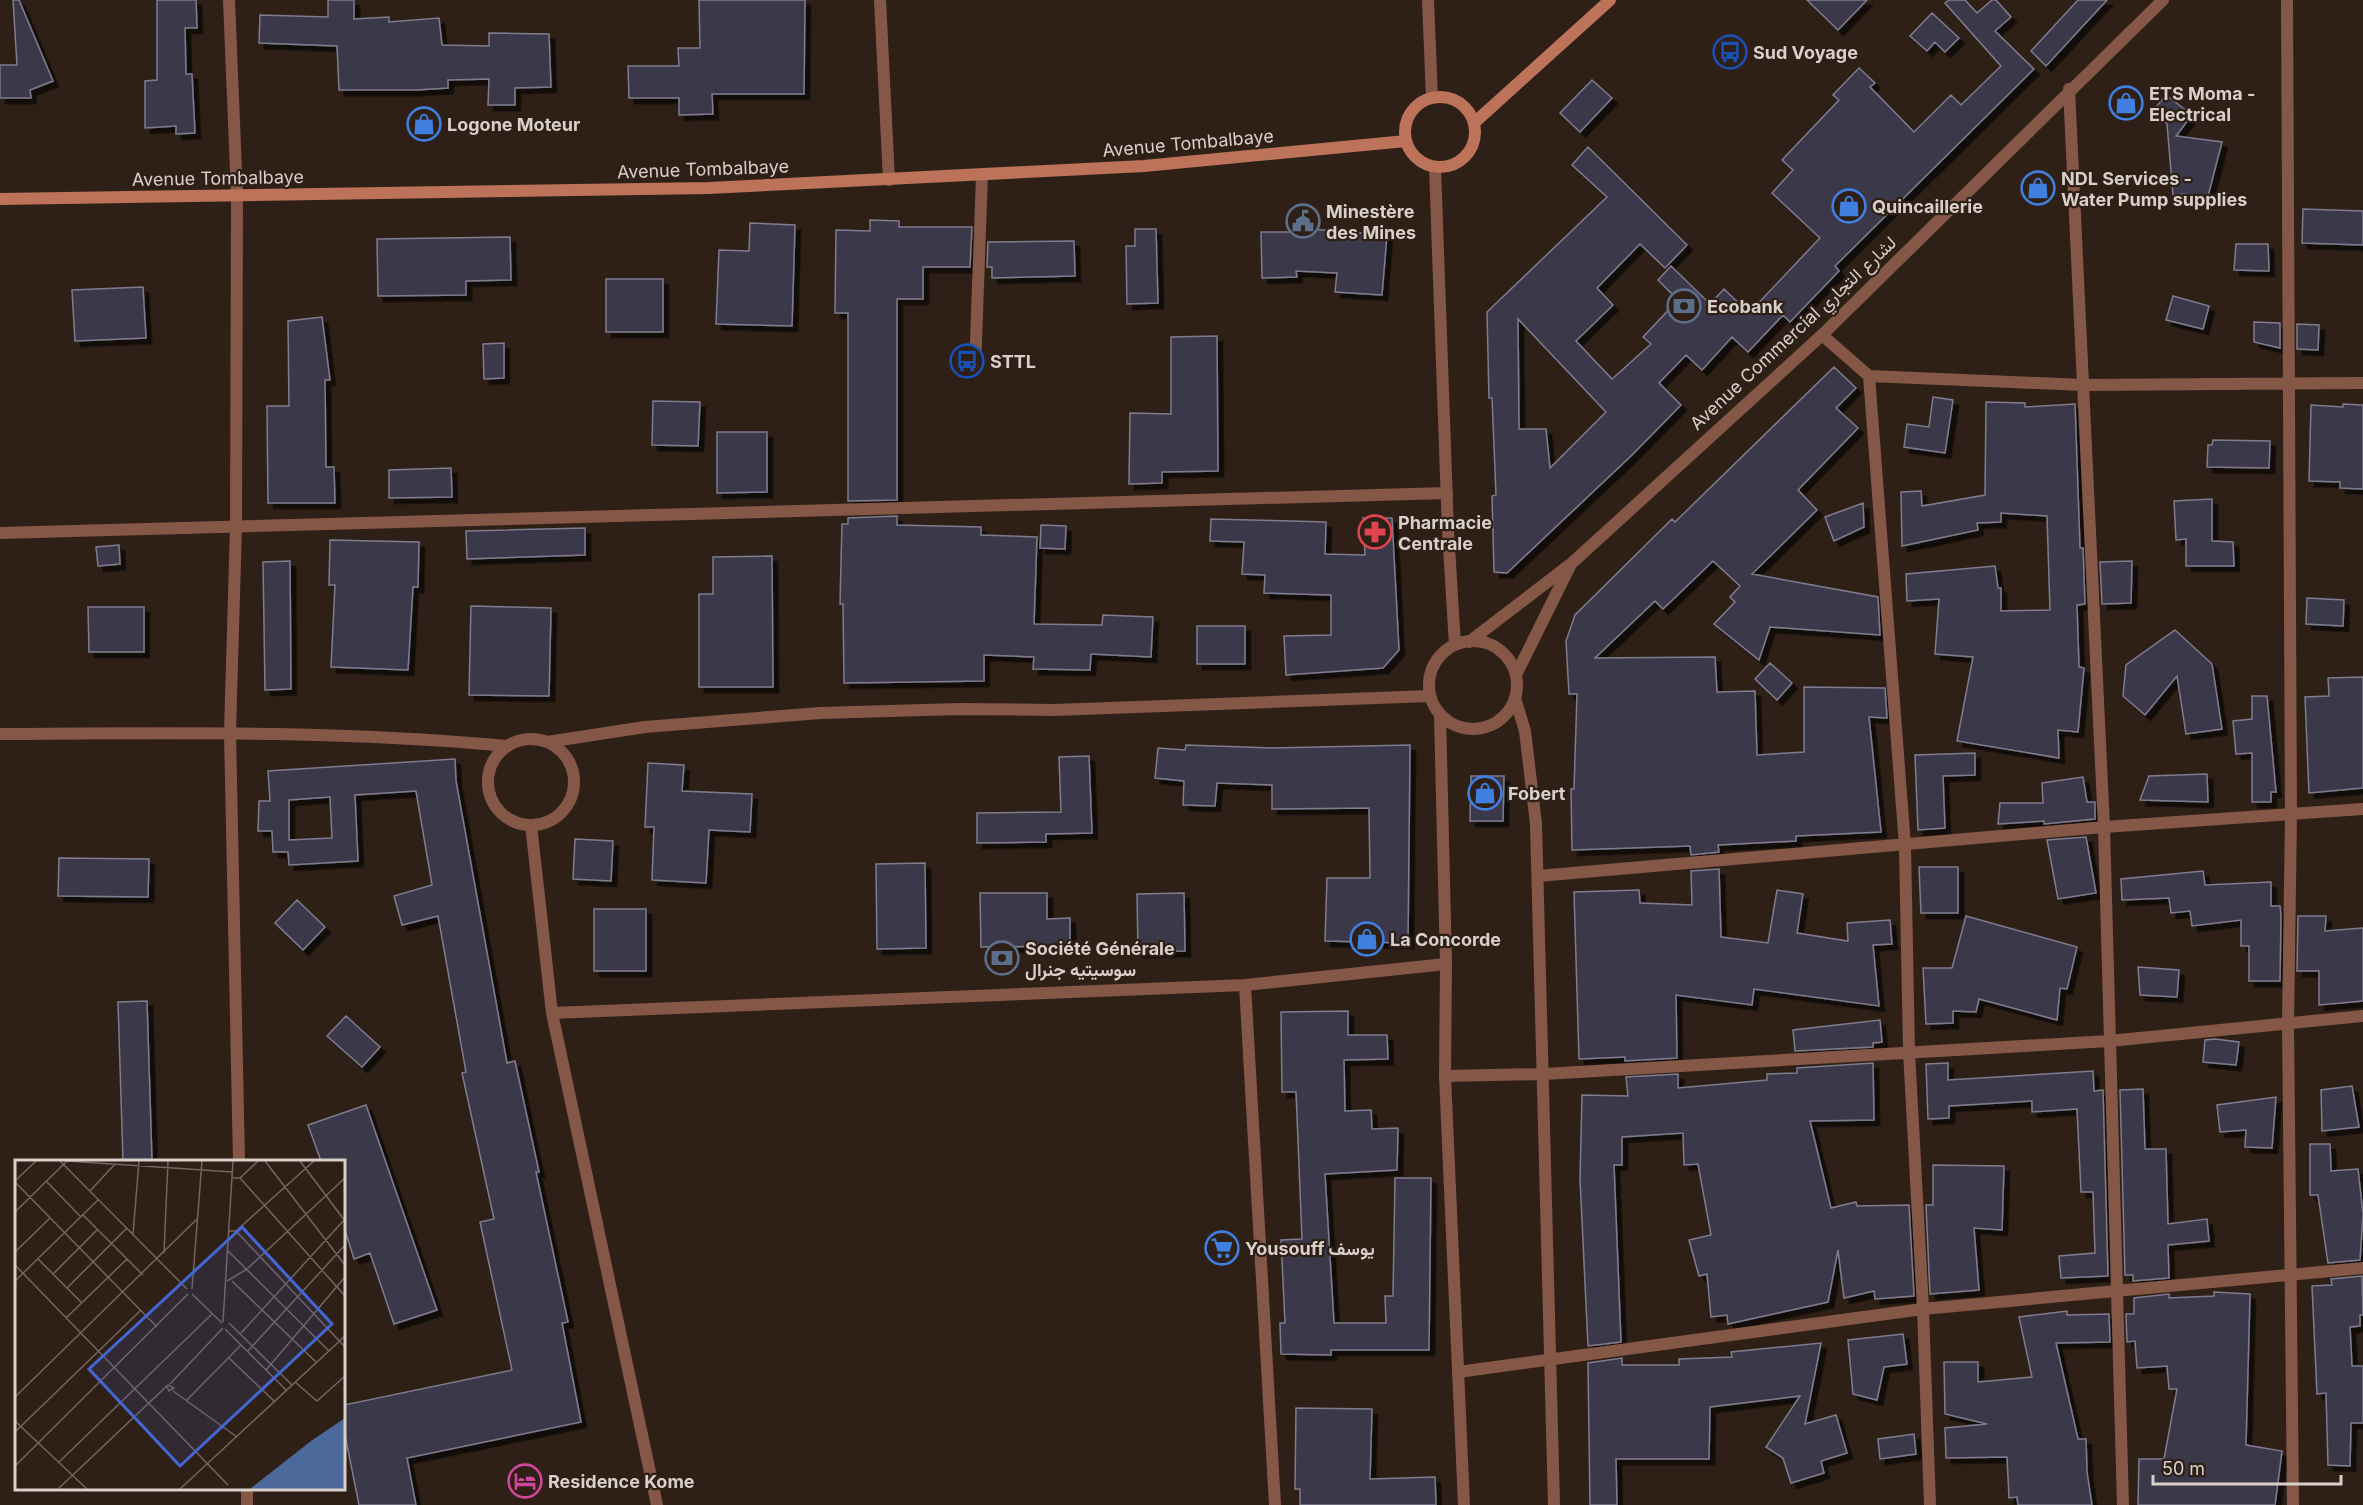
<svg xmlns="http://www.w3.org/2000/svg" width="2363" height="1505" viewBox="0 0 2363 1505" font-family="Inter,Vazirmatn,sans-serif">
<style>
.building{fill:#3a3848;stroke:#7f7c8f;stroke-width:1.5;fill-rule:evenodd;filter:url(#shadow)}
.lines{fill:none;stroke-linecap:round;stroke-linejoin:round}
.service{stroke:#855747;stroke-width:12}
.minor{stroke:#855747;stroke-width:12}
.tertiary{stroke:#855747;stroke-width:12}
.secondary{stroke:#bc7359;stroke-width:12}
.labels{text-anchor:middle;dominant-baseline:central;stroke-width:4.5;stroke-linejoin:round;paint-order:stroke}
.poi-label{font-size:18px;font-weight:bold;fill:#dad0ca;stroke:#2f2017;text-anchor:start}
.street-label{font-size:18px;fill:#dad0ca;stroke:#2f2017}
.inset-road{fill:none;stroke:#73665f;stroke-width:1.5}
.view{fill:#4368d5;fill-opacity:0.15;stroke:#4368d5;stroke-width:3}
.inset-edge{fill:none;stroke:#dad0ca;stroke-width:3}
</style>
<defs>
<filter id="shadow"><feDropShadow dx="5.5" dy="5.5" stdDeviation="0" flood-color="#0009"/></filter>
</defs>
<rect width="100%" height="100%" fill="#2f2017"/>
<path class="building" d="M13,0H19L53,81L30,90L31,98H0V65H17Z
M157,0H196L197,28H185L186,74H192L195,133L176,134V126L145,128V81L157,80Z
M328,0H354V19L389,17V22L439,18L442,45L489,46V33L549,34L551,87L515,88V105H488L489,79L448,80V88L416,90H339L337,46L259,43L260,15L328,17Z
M699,0H805L804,94H712L713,114L679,115V98H629L628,66H679L678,48H700Z
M1807,0H1867L1838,30Z
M1949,0H1965L1977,13L1992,0H1996L2011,17L1995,31L2034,69L1835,266L1839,271L1790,322L1783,315L1748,352L1732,337L1702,370L1686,355L1659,383L1681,405L1632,455L1507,573L1494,572L1492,496L1496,495L1492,398H1489L1487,312L1607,197L1572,165L1588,147L1687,245L1665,268L1640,244L1597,288L1613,305L1576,341L1612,379L1651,344L1643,337L1678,300L1658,280L1671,266L1710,304L1724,289L1749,313L1820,238L1772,193L1793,170L1782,160L1839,100L1833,95L1859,68L1875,83L1870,87L1914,132L1951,95L1961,105L2001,66L1945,3ZM1518,319L1606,412L1550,468L1546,429H1519Z
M2078,0H2107L2046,66L2031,51Z
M1932,13L1959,38L1945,52L1935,42L1927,51L1910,36Z
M1592,80L1612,98L1580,132L1560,113Z
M2166,95L2192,115L2176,136L2222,142L2207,200H2186V194L2173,195L2167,124L2152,112Z
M2303,209L2363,211V245L2302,243Z
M870,220L899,221V227H972L970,267H923V299H897V500L848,501V313H835L836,230L870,231Z
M750,223L795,225L792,326L716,324L719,250L749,251Z
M1135,229H1156L1158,303L1127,304L1126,246H1135Z
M1310,229L1387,235L1382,295L1335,292L1337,273L1296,271L1297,277L1262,278L1261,232H1309Z
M510,237L511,280L466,281V295L378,296L377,239Z
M1074,241L1075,276L992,278V267H987L988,242Z
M2236,244H2268L2269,271L2234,270Z
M606,279H663V332H606Z
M143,287L146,338L75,341L72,290Z
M2173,296L2209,306L2203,329L2166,320Z
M322,317L330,380H325L326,467H334L335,503H268L267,406H289L288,321Z
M2254,322L2280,323V348L2254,342Z
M2297,324L2319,325L2318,350L2297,349Z
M1217,336L1218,471L1162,472V483L1129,484L1130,413L1171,414V337Z
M504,343V378L484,379L483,344Z
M1834,367L1856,388L1836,408L1858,428L1798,490L1817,510L1752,574L1878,597L1880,635L1770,627L1759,660L1714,624L1735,602L1730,597L1740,586L1713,561L1663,609L1655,601L1595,658L1715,657L1717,692L1755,691L1757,755L1804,752V687L1885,688L1887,718L1869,717L1881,832L1796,836V841L1718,845L1719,852L1691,855L1690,846L1572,850L1571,789H1574L1577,694H1569L1566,641L1575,615L1672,519L1675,522Z
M1933,397L1953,400L1945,453L1904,447L1907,424L1929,427Z
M653,401L700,402L698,446L652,445Z
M1986,402L2025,403V407L2075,404L2080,548H2083L2085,604L2077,605L2079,667L2084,668L2078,732L2058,730L2059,758L1957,741L1973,657L1935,654L1939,599L1907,601L1906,574L1995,566L1998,588H2001V611L2050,610L2047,516L2001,513V522L1977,523L1978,530L1902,546L1901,492L1921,491L1922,506L1985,495Z
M2343,404L2363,405V489L2340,488V482L2309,481L2311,405L2343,407Z
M717,432H767V492L717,493Z
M2213,440L2270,441L2269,468L2207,467L2208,445H2212Z
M451,468L452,497L389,498V470Z
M2212,499V541L2233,542L2234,566H2186V539L2176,540L2174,501Z
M1863,503L1864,527L1834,541L1825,517Z
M897,516V525L981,527V535L1037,537L1034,624L1102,625L1103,615L1153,617L1151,657L1091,654L1090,670L1033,669L1034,657L984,655V681L844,683L843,604H840L842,524H848V518Z
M1363,518H1392L1399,650L1383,668L1286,675L1284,636L1331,635V595L1264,593L1265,575L1242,574L1244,542L1210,541L1211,519L1326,522L1325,554L1365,555Z
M1041,525L1066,526L1065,549L1040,548Z
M585,528V555L467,559L466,531Z
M330,540L419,542L418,587H413L408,670L331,667L335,585H329Z
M119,545L120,564L98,566L96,547Z
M772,556L773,687H699V594H713V557Z
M290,561L291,689L265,690L263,562Z
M2132,561L2131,603L2102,604L2100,562Z
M2307,598L2344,600L2343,626L2306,624Z
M471,606L551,608L549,696L469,695Z
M88,607H144V652H89Z
M1197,626H1245V664H1197Z
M2175,630L2212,664L2222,729L2186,734L2177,676L2145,715L2123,696L2126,665Z
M1770,663L1792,683L1777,700L1755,679Z
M2363,677V788L2309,793L2305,697L2329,696L2328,678Z
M2252,696H2267L2276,792H2271V802H2252V753L2236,754L2233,721L2252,719Z
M1186,745L1272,748L1410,745L1408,943L1325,941L1327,878H1370L1369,808L1272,809V785L1217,783L1215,806L1183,805L1184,781L1155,778L1158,748L1185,750Z
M1975,753V775L1943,776L1945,828L1918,830L1915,755Z
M1089,756L1092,833L1046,834V842L977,843V813L1061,812L1059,757Z
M455,759L456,781L507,1063L515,1061L539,1172H536L568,1322L562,1323L581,1422L407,1458L416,1505H359L344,1430V1405L512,1370L480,1222L494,1219L462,1073L466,1072L438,916L402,925L394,896L432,885L416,791L355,795L358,861L289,865L288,852H273L272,831H258L259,801H270L268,771ZM330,797L332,838L289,840V800Z
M648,763L684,765L682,791L752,794L750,832L709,830L706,883L652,880L654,827H645Z
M2207,774L2208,802L2140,800L2149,776Z
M1471,776H1504L1503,821H1470Z
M2083,777L2087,802H2095V819L2044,824V821L1998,824L2000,803H2043L2042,783Z
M2086,837L2096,893L2058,899L2047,840Z
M575,839L613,841L611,881L573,879Z
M59,858L149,859L148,897L58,896Z
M925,863L926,948L877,949L876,864Z
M1919,867H1958V913H1921Z
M1719,869L1721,937L1768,943L1777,890L1803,894L1797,933L1848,941L1847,923L1890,920L1892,944L1873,945L1879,1006L1754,989L1752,1005L1676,995L1677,1058L1625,1061V1057L1579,1059L1574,892L1639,890L1640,903L1692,905L1691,871Z
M2203,871L2205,885L2271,882V906H2280L2281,915L2280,981H2249V946H2241V920L2192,926L2190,911L2171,913L2169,898L2122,900L2121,879Z
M980,893H1047V919L1070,918V946L981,947Z
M1184,893L1185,951L1138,952L1137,894Z
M297,900L325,927L303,950L275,923Z
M594,909H646V971H594Z
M1966,916L2077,947L2067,989L2060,988L2057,1020L1979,999L1976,1012L1953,1011V1023L1926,1024L1923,968H1952Z
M2298,916H2326L2325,931L2363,928V1001L2319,1005V971H2297Z
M2138,967L2179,970L2177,997L2140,995Z
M147,1001L152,1161H123L118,1002Z
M1348,1011V1035H1387L1388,1059L1344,1060L1345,1111L1371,1110L1372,1129L1398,1128L1397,1170L1325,1174L1334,1323H1386L1385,1296H1393L1395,1178H1431L1429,1350H1331V1355L1281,1354L1280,1323H1285L1281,1240L1302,1239L1296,1092H1282L1281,1012Z
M346,1016L380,1047L362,1067L327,1036Z
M1880,1020L1882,1042L1873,1043V1047L1795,1051L1793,1030Z
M2215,1039L2239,1042L2236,1065L2203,1062L2205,1040Z
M1873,1063L1874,1120L1810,1121L1831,1208L1856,1202L1857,1206L1909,1205L1914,1296L1875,1299L1874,1291L1844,1298L1838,1250L1828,1302L1728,1324L1727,1315L1711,1317L1707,1274L1699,1276L1689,1240L1711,1235L1698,1164L1684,1165L1683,1133L1622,1137V1165H1614L1621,1342L1588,1346L1580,1179L1582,1095L1628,1096L1626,1077L1678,1074V1088L1767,1080V1074L1797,1073V1068Z
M1948,1063V1080L2093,1071L2094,1091L2103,1090L2108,1276L2061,1278L2059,1256L2095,1253L2093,1192H2081L2077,1109L2032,1112V1101L1949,1106V1118L1928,1119L1926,1064Z
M2352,1086L2359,1127L2322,1131L2321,1090Z
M2143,1089L2145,1149H2166L2168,1224L2207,1219L2209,1241L2168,1245L2169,1278L2133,1281V1275H2125L2120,1090Z
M2276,1097L2272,1148L2245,1147L2246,1130L2220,1132L2217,1105Z
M366,1105L437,1310L394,1324L370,1253L354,1259L344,1227V1161H321L308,1125Z
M2310,1144H2330L2331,1171L2358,1169L2363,1214L2360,1260L2328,1263L2318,1195H2310Z
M1933,1165L2004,1166L2002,1230L1974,1228L1979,1290L1930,1294L1926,1205H1933Z
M2362,1276L2363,1315H2360V1326L2350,1327L2352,1366H2363V1423H2351L2350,1466L2328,1465L2326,1393L2317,1394L2312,1286L2332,1285L2331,1279Z
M2214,1292L2250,1294L2246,1445L2282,1451L2275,1505H2138L2139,1459H2164L2177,1389H2169L2167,1366L2137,1368L2135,1341L2127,1342L2126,1314H2134V1298L2169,1294V1298L2214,1296Z
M2067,1311V1315L2109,1314L2110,1342L2056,1343L2078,1439H2086L2087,1472L2092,1505H2018L2017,1497L2009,1498L2007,1457L1946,1458L1945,1428L1987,1424L1945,1414L1944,1362H1978V1382L2032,1377L2019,1317Z
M1903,1334L1907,1364L1884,1367L1877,1400L1853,1394L1848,1340Z
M1821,1343L1805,1424L1836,1415L1847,1453L1821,1461L1824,1473L1791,1483L1783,1458L1766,1447L1800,1396L1710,1407L1709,1459H1616L1617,1505H1590L1588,1363L1622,1358V1365H1679V1359L1732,1357L1731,1352Z
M1296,1408L1372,1409L1370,1479L1435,1477L1436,1505H1300V1489H1295Z
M1914,1434L1916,1454L1880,1459L1878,1439Z"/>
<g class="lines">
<path class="service" d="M975,369L982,175"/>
<path class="minor" d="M880,0L889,180
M2287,0L2291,815L2288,1024L2293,1505
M2069,89L2104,827L2123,1505
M1822,335L1869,376L2083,385L2363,383
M1869,376L1905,846L1909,1051L1923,1309L1930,1505
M0,533L1447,493
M0,734C169,733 338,730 506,746
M488 782a43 43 0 1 1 86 0a43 43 0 1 1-86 0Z
M547,742L645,727L820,713L959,709L1054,710L1430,696
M531,825L552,1013L657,1505
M1538,876L2104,827L2363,809
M1245,985L1275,1505
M552,1013L1245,985L1446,964
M1445,1076L1544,1074L2109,1041L2363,1016
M1458,1372L1923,1309L2363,1268"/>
<path class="tertiary" d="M229,0L237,196L236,527L230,732L239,1162
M1428,0L1432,98
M1435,167L1448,531L1455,645
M1429 685a44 44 0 1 1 88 0a44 44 0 1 1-88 0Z
M1469,642L1572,563L1822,335L2163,0
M1516,675L1570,566
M1515,698L1525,731L1536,824L1554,1505
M1440,715L1446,964L1445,1076L1464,1505
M247,1488V1505"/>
<path class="secondary" d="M1405 132a35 35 0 1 1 70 0a35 35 0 1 1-70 0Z
M1474,123L1610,0
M0,199L709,188L1144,166L1406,141"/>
</g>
<defs>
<symbol id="bus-ring" viewBox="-11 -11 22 22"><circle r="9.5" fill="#2f2017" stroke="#1a4fb4" stroke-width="1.5"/><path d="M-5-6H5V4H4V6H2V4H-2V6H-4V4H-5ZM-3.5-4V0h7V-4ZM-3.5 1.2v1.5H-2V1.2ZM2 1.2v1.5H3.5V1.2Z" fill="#1a4fb4"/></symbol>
<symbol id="shop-ring" viewBox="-11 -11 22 22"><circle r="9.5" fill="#2f2017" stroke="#3f7fe0" stroke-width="1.5"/><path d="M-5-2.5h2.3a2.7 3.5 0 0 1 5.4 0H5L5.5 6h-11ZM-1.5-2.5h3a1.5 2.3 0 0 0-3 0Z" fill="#3f7fe0"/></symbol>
<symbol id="civic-ring" viewBox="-11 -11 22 22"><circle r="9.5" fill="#2f2017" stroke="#5c6f8a" stroke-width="1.5"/><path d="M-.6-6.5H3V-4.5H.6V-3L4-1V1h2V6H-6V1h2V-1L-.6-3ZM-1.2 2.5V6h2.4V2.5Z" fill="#5c6f8a"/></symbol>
<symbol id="bank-ring" viewBox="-11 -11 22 22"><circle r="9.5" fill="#2f2017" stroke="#5c6f8a" stroke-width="1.5"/><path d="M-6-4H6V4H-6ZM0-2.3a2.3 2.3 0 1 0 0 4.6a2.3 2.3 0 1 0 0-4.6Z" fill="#5c6f8a"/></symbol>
<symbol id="pharmacy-ring" viewBox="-11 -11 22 22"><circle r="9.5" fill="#2f2017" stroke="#e0444e" stroke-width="1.5"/><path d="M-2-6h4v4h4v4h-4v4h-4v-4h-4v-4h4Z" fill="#e0444e"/></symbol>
<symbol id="supermarket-ring" viewBox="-11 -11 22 22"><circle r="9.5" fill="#2f2017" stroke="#3f7fe0" stroke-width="1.5"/><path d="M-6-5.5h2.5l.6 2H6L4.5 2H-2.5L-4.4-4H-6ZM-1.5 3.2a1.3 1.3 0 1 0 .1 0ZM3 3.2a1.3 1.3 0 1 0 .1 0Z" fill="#3f7fe0"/></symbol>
<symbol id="hotel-ring" viewBox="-11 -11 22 22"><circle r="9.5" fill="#2f2017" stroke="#d1479c" stroke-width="1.5"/><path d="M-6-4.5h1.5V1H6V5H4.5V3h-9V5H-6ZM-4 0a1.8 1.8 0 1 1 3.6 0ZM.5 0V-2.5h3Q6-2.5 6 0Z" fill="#d1479c"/></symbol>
</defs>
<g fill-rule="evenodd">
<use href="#bus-ring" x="1711" y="33" width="38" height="38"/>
<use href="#shop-ring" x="2107" y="84" width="38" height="38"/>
<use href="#shop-ring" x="405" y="105" width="38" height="38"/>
<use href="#shop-ring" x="2019" y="169" width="38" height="38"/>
<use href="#shop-ring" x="1830" y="187" width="38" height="38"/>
<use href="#civic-ring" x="1284" y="202" width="38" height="38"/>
<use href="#bank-ring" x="1665" y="287" width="38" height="38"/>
<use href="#bus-ring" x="948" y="342" width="38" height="38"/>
<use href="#pharmacy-ring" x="1356" y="513" width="38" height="38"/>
<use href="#shop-ring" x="1466" y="774" width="38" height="38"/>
<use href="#shop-ring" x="1348" y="920" width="38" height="38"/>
<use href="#bank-ring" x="983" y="939" width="38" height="38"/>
<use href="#supermarket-ring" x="1203" y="1229" width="38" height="38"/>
<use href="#hotel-ring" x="506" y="1462" width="38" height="38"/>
</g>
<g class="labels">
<g class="poi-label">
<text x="1753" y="52">Sud Voyage</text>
<text x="2149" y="93">ETS Moma -<tspan x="2149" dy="21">Electrical</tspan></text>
<text x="447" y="124">Logone Moteur</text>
<text x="2061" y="178">NDL Services -<tspan x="2061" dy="21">Water Pump supplies</tspan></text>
<text x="1872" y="206">Quincaillerie</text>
<text x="1326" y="211">Minestère<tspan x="1326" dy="21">des Mines</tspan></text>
<text x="1707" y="306">Ecobank</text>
<text x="990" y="361">STTL</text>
<text x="1398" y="522">Pharmacie<tspan x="1398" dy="21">Centrale</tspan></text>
<text x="1508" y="793">Fobert</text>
<text x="1390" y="939">La Concorde</text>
<text x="1025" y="948">Société Générale<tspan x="1025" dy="21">سوسيتيه جنرال</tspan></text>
<text x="1245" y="1248">Yousouff يوسف</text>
<text x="548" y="1481">Residence Kome</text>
</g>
<g class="street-label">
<text transform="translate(1188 143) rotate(-5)">Avenue Tombalbaye</text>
<text transform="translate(703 169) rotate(-2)">Avenue Tombalbaye</text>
<text transform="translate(218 178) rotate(-1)">Avenue Tombalbaye</text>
<text transform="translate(1793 333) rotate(-43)">Avenue Commercial لشارع التجاري</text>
</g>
</g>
<g transform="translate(15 1160)">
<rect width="330" height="330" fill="#2f2017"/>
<path d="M330,258V329H235L296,281Z" fill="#4b699b"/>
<path class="inset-road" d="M45,1L172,129M250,1L330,105M285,1L330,61M218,18H225L330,136M225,18L243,1M0,21L21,1M31,21L66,57M0,22L142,167M75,31L100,4M0,52L52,1L218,12M68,55L128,115M214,71H221L299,1M221,71L330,187M118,74L124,1M213,91L314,191M0,92L35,58M149,93L153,1M23,99L67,143M0,105L213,325M38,114L83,69M0,121L83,40M212,121L232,109L330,18M217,121L301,202M52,128L112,68M177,129L187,1M177,134L207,163M51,158L112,99M208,162L218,1M214,163L277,225M210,169L271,230M226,173L330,59M232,192L330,85M214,198L259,241M251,210L330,117M280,222L302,241L330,216M155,224L208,168M158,231L222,277M0,237L182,59M171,241L226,185M0,261L72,329M0,272L125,151M43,303L197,154M0,306L173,134M43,329L153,225L159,228L154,231L152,227M165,329L330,176"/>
<path class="view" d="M227,67L317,164L165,306L74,209Z"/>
<rect width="330" height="330" class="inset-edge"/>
</g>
<path d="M2153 1475v9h188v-9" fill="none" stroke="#dad0ca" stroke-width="3"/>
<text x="2162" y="1475" font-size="18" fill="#dad0ca" stroke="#2f2017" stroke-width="4.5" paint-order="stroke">50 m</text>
</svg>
